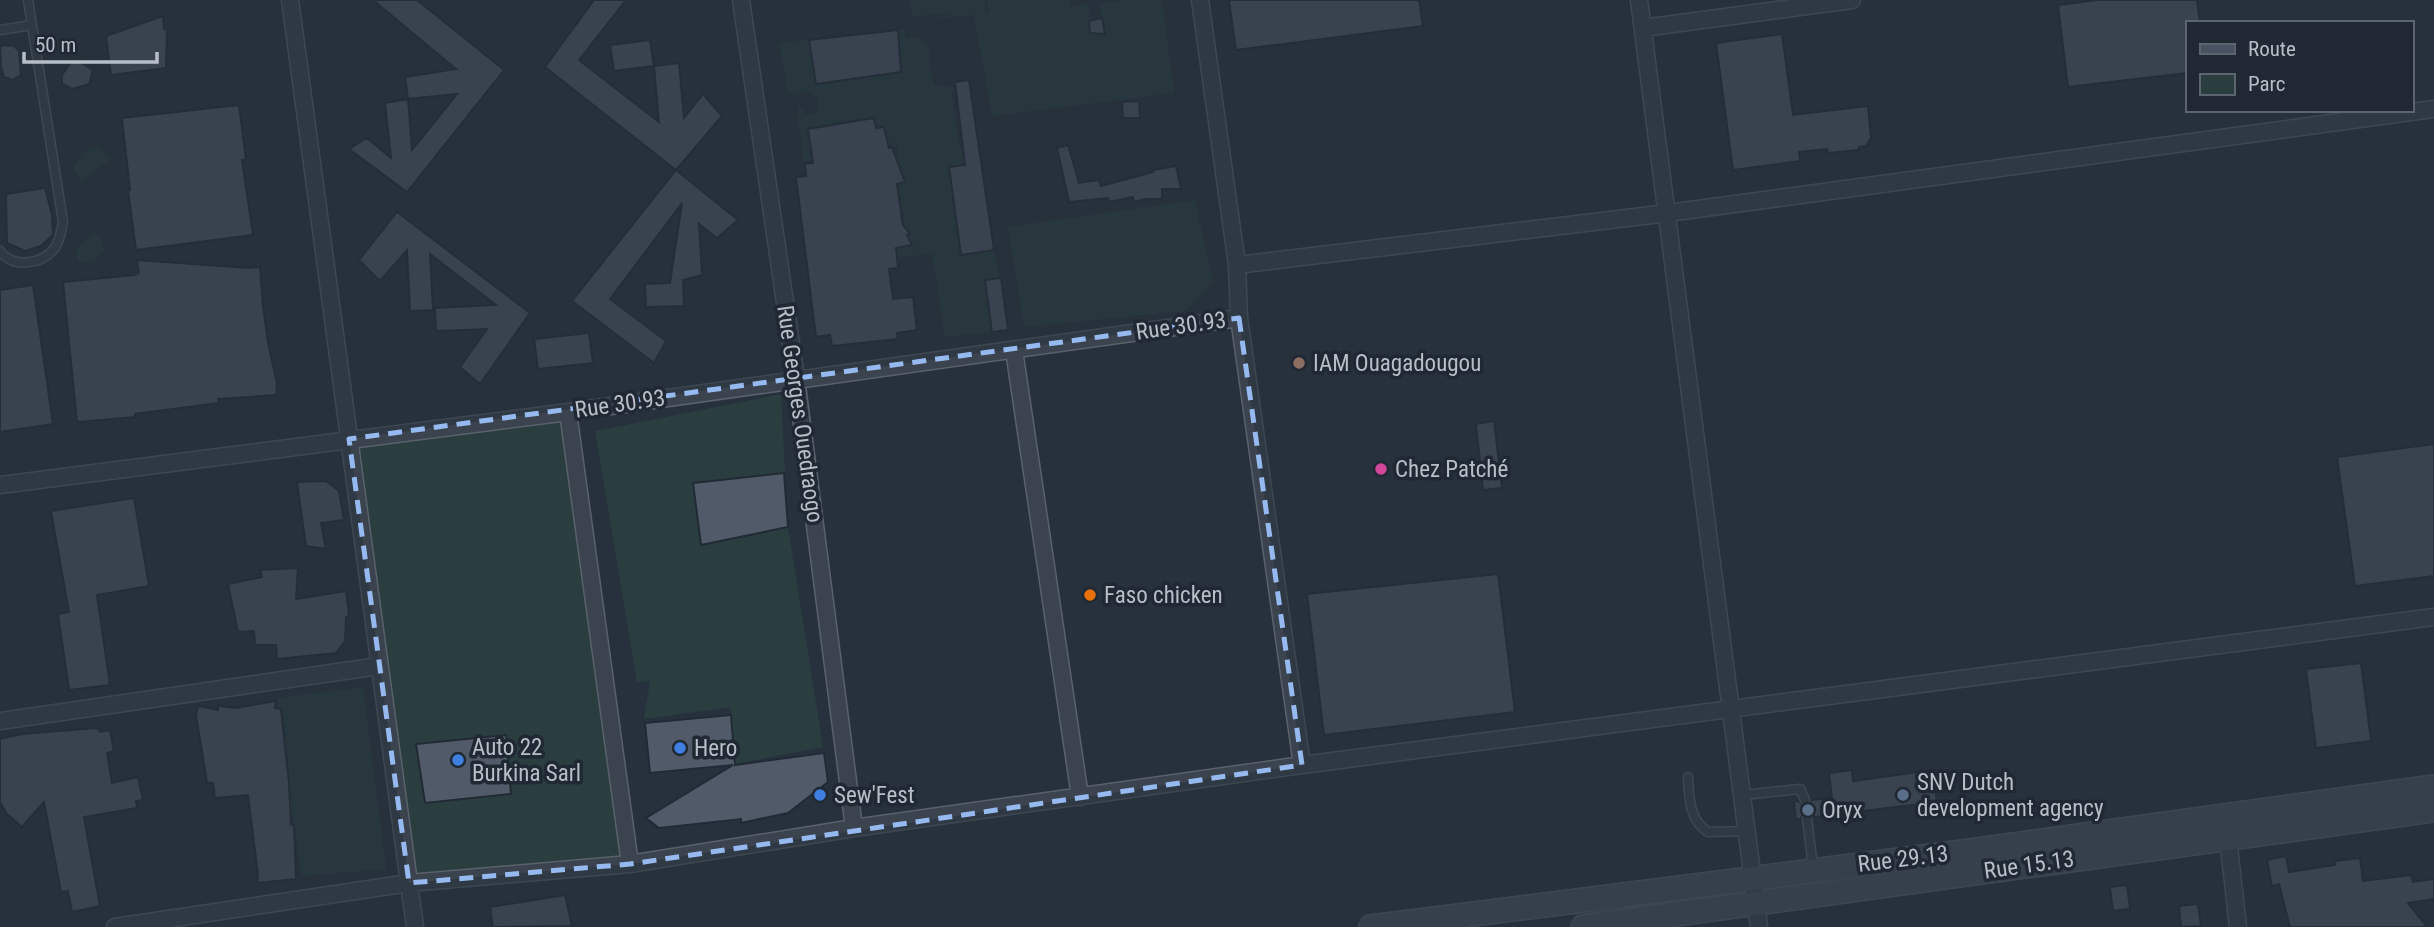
<svg xmlns="http://www.w3.org/2000/svg" width="2434" height="927" viewBox="0 0 2434 927" font-family="'Roboto Condensed',sans-serif">
<style>
.green{fill:#2a3e3f}
.building{fill:#515a68;stroke:#222a35;stroke-width:2;fill-rule:evenodd}
.lines{fill:none;stroke-linecap:round;stroke-linejoin:round}
.service-casing{stroke:#59616b;stroke-width:11}
.minor-casing{stroke:#59616b;stroke-width:19}
.secondary-casing{stroke:#59616b;stroke-width:26}
.service{stroke:#3b434e;stroke-width:8}
.minor{stroke:#3b434e;stroke-width:16}
.secondary{stroke:#495260;stroke-width:23}
.marked{fill:none;stroke:#96b9ef;stroke-width:5;stroke-dasharray:14 9;stroke-linejoin:round}
.education-dot{fill:#8d6e63;stroke:#202833;stroke-width:2.5}
.hotel-dot{fill:#d1479c;stroke:#202833;stroke-width:2.5}
.food-dot{fill:#e8710a;stroke:#202833;stroke-width:2.5}
.shop-dot{fill:#3f7fe0;stroke:#202833;stroke-width:2.5}
.service-dot{fill:#5c6f8a;stroke:#202833;stroke-width:2.5}
.labels{text-anchor:middle;dominant-baseline:central;stroke-width:7;stroke-linejoin:round;paint-order:stroke}
.street-label{font-size:23px;fill:#b7bec8;stroke:#202833}
.poi-label{font-size:23px;fill:#b7bec8;stroke:#202833;text-anchor:start}
</style>
<rect width="100%" height="100%" fill="#27313d"/>
<path class="green" d="M909,0H984L986,14L989,13L987,0H1069L1070,6L1089,4L1090,32L1104,34L1100,4L1125,0H1162L1174,93L992,116L974,15L918,20L957,14L912,16Z
M905,29V38L919,37L929,48V67L934,85L951,87L959,147L980,149L981,163L949,169L961,255L994,250L999,278L985,280L992,332L945,337L932,254L897,257L896,248L912,244L909,239L898,240L910,233L893,223L903,219L905,211H893L889,195L899,194L898,186L888,187L905,181L884,155L898,154L897,147L882,149L881,130L871,119L853,120L808,129L813,160L804,161L797,117L799,105L805,114H818V97L811,95L810,91L806,90L798,94L794,92L788,95L779,42L809,40L817,84L901,72L898,30Z
M94,147C104,148 107,154 110,163C97,164 93,176 81,181L73,168L82,153Z
M1195,200L1213,282L1186,311L1024,327L1008,227Z
M94,232L100,238L105,251L92,263L77,261V248Z
M781,394L785,473L693,483L702,545L788,527L823,747L735,764L731,707L644,719L650,681L637,682L595,431Z
M568,417L629,861L414,876L355,439Z
M363,687L386,869L302,876L290,801L281,709H278L277,698Z"/>
<path class="building" d="M373,0H417L504,70L407,192L349,149L367,138L391,158L385,103L408,99L405,77L456,69ZM457,94L412,150L408,99Z
M594,0H626L579,60L659,122L654,66L679,63L684,118L703,94L722,116L676,170L545,67Z
M1229,0H1419L1423,26L1236,50Z
M2098,0H2197L2200,23H2187V73L2068,87L2058,5Z
M163,16L164,29H167L166,68L111,75L106,36Z
M1102,18L1105,34L1090,33L1089,21Z
M898,30L901,72L816,84L809,40Z
M1782,34L1793,115L1868,106L1871,138L1866,146L1859,147L1858,150L1828,153L1827,149L1799,152L1800,161L1733,170L1716,43Z
M650,40L654,66L614,71L610,45Z
M0,45L14,46L19,51L21,75L12,80L4,77L1,67Z
M78,61L93,70L89,84L72,89L62,83V75L71,62Z
M969,80L994,250L961,255L949,167L965,165L955,82Z
M1139,101L1140,118H1123L1122,102Z
M239,105L246,160H242L253,235L136,250L128,190H130L122,118Z
M874,118L876,128L884,127L889,148L892,147L905,182L897,184L903,225L910,234L907,235L912,245L896,248L898,268L889,269L893,299L913,297L917,330L897,333L898,339L832,346L830,335L816,337L796,177L806,176L805,164L813,163L808,129Z
M1068,145L1079,183L1099,180L1101,186L1153,172V170L1176,166L1181,189H1162V199H1146L1134,202L1133,197L1109,202L1108,198L1069,202L1057,148Z
M676,170L738,220L717,238L699,224L702,275L683,280L684,306L646,307L645,284L670,283L682,203L610,299L666,341L654,363L572,301Z
M45,188L52,215L53,235L41,246L25,251L7,243L6,194Z
M397,212L530,313L480,384L460,367L487,329L436,331L435,308L496,305L430,254L433,310L410,311L407,250L380,281L359,260Z
M137,260L248,268L260,267L263,306L268,343L277,383L276,395L218,399L219,403L135,414V417L77,422L63,282L135,275L139,273Z
M1001,278L1008,330L992,332L985,280Z
M33,285L53,424L0,432V290Z
M589,333L593,363L538,369L534,339Z
M1494,421L1502,488L1483,490L1476,424Z
M2434,444V576L2355,586L2337,457Z
M784,473L788,527L701,545L693,483Z
M326,481L339,491L344,520L321,523L326,549L306,546L297,482Z
M134,498L149,586L97,595L110,685L69,690L58,614L69,612L51,511Z
M298,568L296,599L346,591L349,616L346,617L345,641L336,653L277,659L276,645H255L254,631L238,632L228,584L262,577L260,570Z
M1498,574L1515,712L1324,735L1307,594Z
M2361,663L2371,741L2316,748L2306,669Z
M276,701L275,708L281,709L289,783L291,825H294L296,879L257,883L258,874L248,795L215,798L213,783L207,782L196,715L198,706L218,710V706L236,708Z
M731,715L735,765L824,753L828,782L788,813L741,823V819L659,828L646,818L733,765L650,773L645,723Z
M97,728L100,732L110,730L114,751L107,753L112,783L138,777L143,800L136,801L137,808L84,817L100,906L72,912L68,891L61,892L44,802L22,827L7,814L0,802V739L22,734Z
M506,735L511,794L425,803L416,744Z
M1852,770L1853,781L1932,770L1937,802L1814,817L1810,812H1806L1800,819H1796L1794,802L1798,801L1805,807L1810,804L1811,800L1832,798L1829,773Z
M2286,856L2289,872L2335,865V861L2360,858L2363,881L2411,875L2413,882L2434,879V899L2408,903L2427,927H2290L2279,884L2272,886L2267,860Z
M2127,885L2130,909L2113,911L2110,887Z
M565,895L572,926L493,927L490,907Z
M2198,904L2201,926L2181,927L2179,906Z"/>
<g class="lines">
<defs>
<path id="service" d="M0,30L32,25
M0,251C13,269 41,264 54,249C60,242 61,230 63,222L28,0
M1688,777C1689,797 1689,820 1708,832L1747,831
M1743,795L1800,789L1805,800
M1807,818L1813,867"/>
<path id="minor" d="M290,0L415,927
M741,0L796,378L854,828
M1200,0L1237,265L1239,318L1302,765
M1639,0L1759,927
M1643,28L1852,0
M1237,265L1668,213L2434,109
M1014,350L1080,797
M568,412L630,864
M0,485L568,412L1239,318
M0,721L379,666
M2228,838L2238,927
M115,927L409,883L630,864L854,828L1302,765L2434,617"/>
<path id="secondary" d="M1371,927L1970,851L2434,787
M1583,927L2434,810"/>
</defs>
<use href="#service" class="service-casing"/>
<use href="#minor" class="minor-casing"/>
<use href="#secondary" class="secondary-casing"/>
<use href="#service" class="service"/>
<use href="#minor" class="minor"/>
<use href="#secondary" class="secondary"/>
</g>
<path d="M0 0H2434V927H0ZM1239,318L1302,765L630,864L409,883L349,439Z" fill="#27313d" fill-opacity=".55" fill-rule="evenodd"/>
<path class="marked" d="M1239,318L1302,765L630,864L409,883L349,439Z"/>
<circle class="education-dot" cx="1299" cy="363" r="7"/>
<circle class="hotel-dot" cx="1381" cy="469" r="7"/>
<circle class="food-dot" cx="1090" cy="595" r="7"/>
<g class="shop-dot">
<circle cx="680" cy="748" r="7"/>
<circle cx="458" cy="760" r="7"/>
<circle cx="820" cy="795" r="7"/>
</g>
<g class="service-dot">
<circle cx="1903" cy="795" r="7"/>
<circle cx="1808" cy="810" r="7"/>
</g>
<g class="labels">
<g class="street-label">
<text transform="translate(1181 326) rotate(-8)">Rue 30.93</text>
<text transform="translate(620 404) rotate(-8)">Rue 30.93</text>
<text transform="translate(800 414) rotate(82)">Rue Georges Ouedraogo</text>
<text transform="translate(1903 859) rotate(-7)">Rue 29.13</text>
<text transform="translate(2029 865) rotate(-8)">Rue 15.13</text>
</g>
<g class="poi-label">
<text x="1313" y="363">IAM Ouagadougou</text>
<text x="1395" y="469">Chez Patché</text>
<text x="1104" y="595">Faso chicken</text>
<text x="472" y="747">Auto 22<tspan x="472" dy="26">Burkina Sarl</tspan></text>
<text x="694" y="748">Hero</text>
<text x="1917" y="782">SNV Dutch<tspan x="1917" dy="26">development agency</tspan></text>
<text x="834" y="795">Sew'Fest</text>
<text x="1822" y="810">Oryx</text>
</g>
</g>
<rect x="2186" y="21" width="228" height="91" fill="#202833" stroke="#5c646f" stroke-width="2"/>
<rect x="2200" y="44" width="35" height="10" fill="#495260" stroke="#5c646f" stroke-width="2"/>
<text x="2248" y="56" font-size="21" fill="#b7bec8">Route</text>
<rect x="2200" y="74" width="35" height="21" fill="#2a3e3f" stroke="#5c646f" stroke-width="2"/>
<text x="2248" y="91" font-size="21" fill="#b7bec8">Parc</text>
<path d="M24 52v10h133v-10" fill="none" stroke="#b7bec8" stroke-width="3.5"/>
<text x="35" y="52" font-size="21" fill="#b7bec8" stroke="#202833" stroke-width="5" paint-order="stroke">50 m</text>
</svg>
